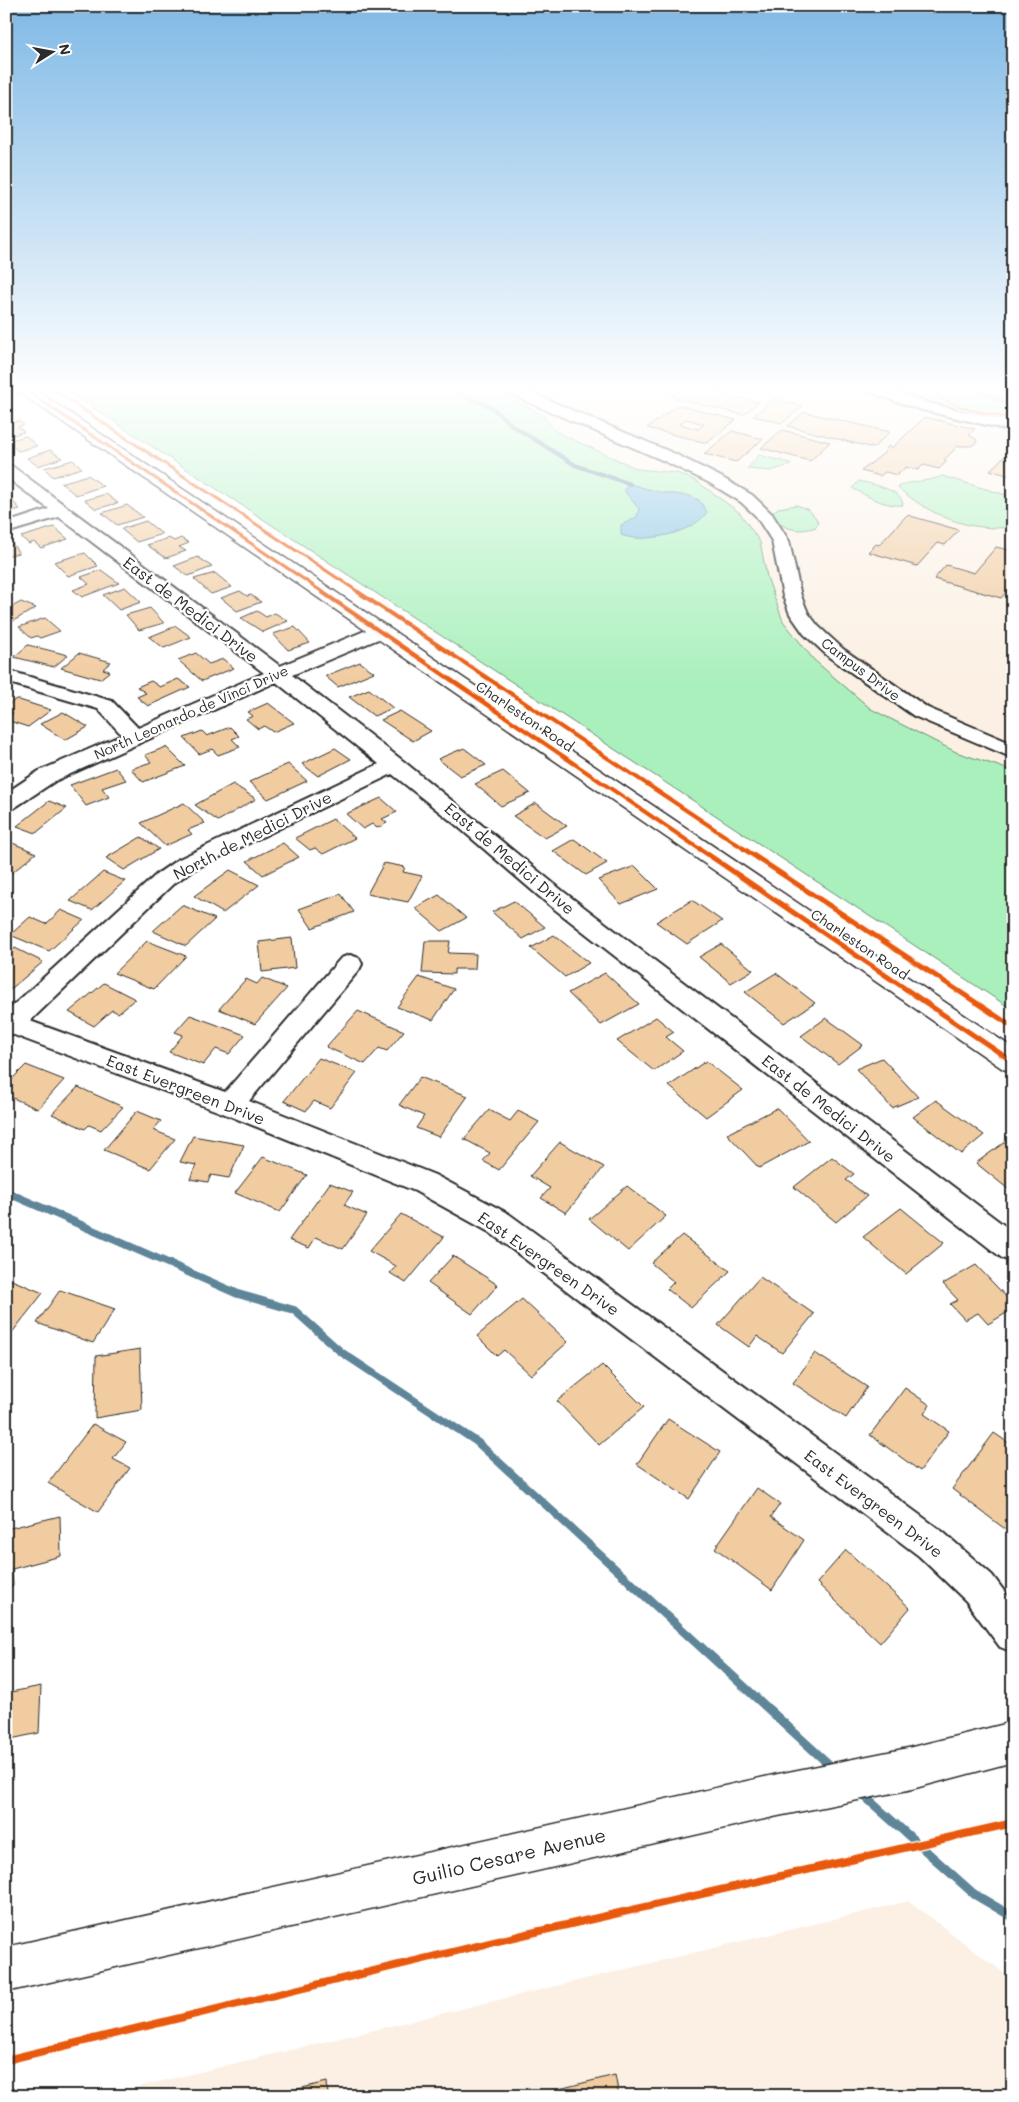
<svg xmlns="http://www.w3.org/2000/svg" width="1019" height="2102" viewBox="0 0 1019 2102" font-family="Mali,sans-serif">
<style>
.built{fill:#fbf0e3}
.green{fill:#aaf0bc;stroke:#6a8e74}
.water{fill:#82c1e2;stroke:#5f8599}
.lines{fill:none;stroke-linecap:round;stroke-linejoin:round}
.stream-far2{stroke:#5f8599;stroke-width:4}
.stream-far1{stroke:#5f8599;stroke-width:8}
.stream{stroke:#5f8599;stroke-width:9}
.building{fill:#f1cca1;stroke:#2b2b2b;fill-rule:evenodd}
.street-casing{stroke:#2b2b2b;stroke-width:4}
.secondary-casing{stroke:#2b2b2b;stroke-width:3}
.street{fill:#fff;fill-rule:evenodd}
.secondary{fill:#fff;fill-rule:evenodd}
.cycleway-far3-casing{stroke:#fff;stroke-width:5}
.cycleway-far2-casing{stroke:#fff;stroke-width:6}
.cycleway-far1-casing{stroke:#fff;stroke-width:8}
.cycleway-casing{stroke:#fff;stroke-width:11}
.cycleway-far3{stroke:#e8590c;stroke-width:3}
.cycleway-far2{stroke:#e8590c;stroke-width:4}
.cycleway-far1{stroke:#e8590c;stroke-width:5}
.cycleway{stroke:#e8590c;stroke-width:8}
.labels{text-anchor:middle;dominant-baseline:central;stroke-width:4.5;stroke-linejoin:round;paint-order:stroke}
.far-street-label{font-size:14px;fill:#2b2b2b;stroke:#fff}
.street-label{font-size:16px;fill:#2b2b2b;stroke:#fff}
.near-street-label{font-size:19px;fill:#2b2b2b;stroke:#fff}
</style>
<rect width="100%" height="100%" fill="#fff"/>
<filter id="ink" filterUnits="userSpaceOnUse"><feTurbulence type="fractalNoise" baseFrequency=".02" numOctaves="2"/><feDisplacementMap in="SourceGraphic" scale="10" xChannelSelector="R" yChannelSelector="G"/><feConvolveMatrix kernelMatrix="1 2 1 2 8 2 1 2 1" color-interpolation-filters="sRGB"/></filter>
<g filter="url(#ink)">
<path class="built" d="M64,389H1013V1010Z
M909,1901L1013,1980V2096H100Z"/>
<path class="green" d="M64,389H484L501,394L543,415L556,432L638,469L677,473L696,481L740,513L760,542L767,577L783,621L814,660L871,709L956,752L1013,771V1010Z
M886,389H1013V423L946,409Z
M759,455L789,463L791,465L770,471L747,469Z
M942,476L1013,497V527C968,532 932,516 898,488C903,481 930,482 942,476Z
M859,481C871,484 902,489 903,505C885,507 867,496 852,488Z
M797,505L809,510L816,518L818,523L816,527C799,533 781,530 771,514L778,508Z"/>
<path class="water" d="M630,484L659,492L690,496L699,500L707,512C694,533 644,544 621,535V525L637,517L639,509L625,492V488Z"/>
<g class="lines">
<path class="stream-far2" d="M448,389L491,407L513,426L575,465L630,484
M975,389L1013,406"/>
<path class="stream-far1" d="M6,1192L238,1294L294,1310L341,1352L477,1442L633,1585"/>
<path class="stream" d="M631,1583L834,1769
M862,1794L974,1894L1013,1917"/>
</g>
<path class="building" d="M682,389H705L759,402L743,415L671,397Z
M774,399L803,406L782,423L753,416Z
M678,405L736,420L707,443L647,428ZM686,419L704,424L698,429L680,424Z
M804,412L890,432L873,448L788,426Z
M925,417L975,429L969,435L976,439L977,442L971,446H958L944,460L947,461L939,469L923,465L918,470L906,467L897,475L885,472L880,476L861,471L884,453L888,446L892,448Z
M19,421L24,425L18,427L24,432L6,437V424Z
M782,430L830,442L810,461L761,448Z
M732,431L763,439L736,462L704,454Z
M26,436L37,446L18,451L7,441Z
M50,450L62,458L38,466L27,458Z
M1010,451L1013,452V477L990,470Z
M73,460L82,468L53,477L44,468Z
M88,475L103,486L76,495L61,483Z
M106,494L118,503L96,509L85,500Z
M6,495H7L20,509L6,513Z
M127,505L143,517L117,525L102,513Z
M907,515L959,530L945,545L938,543L917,566L868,552L876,544L879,545Z
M146,521L162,534L137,542L121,529Z
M54,527L68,539L41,548L34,542L29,544L21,537Z
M169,538L174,541L181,538L189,543L179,547L186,551L166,558L147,545Z
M11,542L19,553L6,556V543Z
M996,547L1013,551V584L1001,598L934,579L946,565L974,573Z
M85,553L98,566L68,576L54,562Z
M198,557L212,567L188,576L174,566Z
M101,570L119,583L82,597L73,590L89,584L81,577Z
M215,573L232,587L211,594L194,579Z
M125,587L141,602L119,610L103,595Z
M240,591L247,596L251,595L261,602L237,611L221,598Z
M21,602L36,608L6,625V610Z
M150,608L164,623L139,630L126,615Z
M257,611L266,617L275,613L288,621L263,632L241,618Z
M45,618L60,631L40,638L37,636L31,638L19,627Z
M176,626L191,637L164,648L149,637Z
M295,627L310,643L288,650L273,634Z
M28,645L68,655L54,667L14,657Z
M79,653L111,662L103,669L110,671L100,679L61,668Z
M196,653L209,664L223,659L234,668L202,681L178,660Z
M360,662L374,672L338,687L325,676Z
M178,679L190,687L148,706L137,697L146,693L137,687L151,681L160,687Z
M369,689L393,708L374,716L349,697Z
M16,699L51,710L28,727L6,720L13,713L6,711V706Z
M268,703L294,723L273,732L264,726L258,729L246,719L253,716L248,712Z
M400,711L431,731L413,741L381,720Z
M63,712L88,727L65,740L40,724Z
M230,727L239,736L232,739L240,747L218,755L212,749L199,754L184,738L202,731L207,736Z
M166,747L185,766L143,782L131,769L151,762L145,755Z
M335,748L351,759L318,776L302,764Z
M464,748L486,765L460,776L438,759Z
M288,764L307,781L268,799L249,782Z
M116,768L126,780L102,788L109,797L86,806L70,785Z
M503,771L530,793L501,806L475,784Z
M233,784L256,799L218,821L195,805Z
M381,798L397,812L382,819L387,823L377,828L372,824L363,829L346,814Z
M49,801L67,808L36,833L17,826Z
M184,803L205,823L188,830L192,834L165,846L141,823Z
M536,803L567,826L545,838L513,816Z
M333,819L355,838L323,854L315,848L310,850L295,838Z
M141,837L159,849L124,870L106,858Z
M574,839L607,863L586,875L553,851Z
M8,841L36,853L8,876L6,842Z
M283,843L299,857L263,875L247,861Z
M384,863L405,867L403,872L422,876L408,902L367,894Z
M635,866L658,889L621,904L598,880Z
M230,870L259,885L223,913L194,896Z
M103,872L125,881L92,910L70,901Z
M341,894L354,912L312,928L299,909Z
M439,895L466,918L442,931L415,908Z
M692,900L722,921L687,944L656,922Z
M514,901L545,927L523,939L492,912Z
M182,905L215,919L186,946L153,931Z
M61,910L84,920L49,951L10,935L30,917L46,924Z
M554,935L589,963L565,977L531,948Z
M292,938L295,968L262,972L259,942Z
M147,941L186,956L154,989L114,973Z
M425,941H450L448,953L476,954L475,969H454V974L422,973Z
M721,944L753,970L731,983L699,957Z
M15,948L43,962L6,993V956Z
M605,973L639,1004L601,1025L568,993Z
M776,973L815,1003L784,1023L745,992Z
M419,977L454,989L433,1020L397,1007Z
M262,978L287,988L255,1024L219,1009L246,979L257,984Z
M104,983L135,999L118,1013L112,1010L94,1026L69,1012Z
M358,1011L404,1031L387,1051L379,1048L365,1064L326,1047Z
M190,1015L245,1035L229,1054L216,1049L203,1065L169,1052L183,1035L175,1032Z
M656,1017L674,1032L666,1037L683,1051L654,1071L617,1041Z
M826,1018L863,1045L838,1064L801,1036Z
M319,1058L357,1073L330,1108L314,1101L306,1111L284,1101Z
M882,1058L918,1097L892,1108L856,1069Z
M706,1061L743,1090L706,1117L669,1086Z
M26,1065L64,1080L38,1109L6,1095V1085Z
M420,1077L468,1096L439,1137L416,1128L424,1116L399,1105Z
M78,1087L123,1107L101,1130L89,1125L85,1129L52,1114Z
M936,1100L984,1135L961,1154L913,1117Z
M777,1108L809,1141L759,1168L727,1134Z
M489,1110L510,1121L518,1111L539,1122L499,1170L483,1161L490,1153L464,1139Z
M137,1111L161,1121L153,1130L175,1139L150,1169L104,1150Z
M193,1136L244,1145L229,1178L211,1175L208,1182L190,1179L196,1165L180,1162Z
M1013,1136V1193L976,1163Z
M560,1142L604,1167L566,1213L541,1198L550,1188L530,1176Z
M263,1157L307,1175L280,1212L235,1193Z
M832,1157L854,1174L846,1180L867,1196L836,1222L794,1187Z
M330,1183L353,1192L344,1205L367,1215L343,1249L316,1237L309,1248L289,1240Z
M627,1186L666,1216L628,1251L589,1219Z
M901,1208L944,1243L906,1274L863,1237Z
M401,1214L444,1237L406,1283L390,1273L396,1266L369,1251Z
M682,1235L730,1271L691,1308L667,1289L674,1282L651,1263Z
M453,1256L498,1285L472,1314L428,1283Z
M976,1265L1013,1304V1309L988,1324L978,1313L965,1320L950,1304L958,1300L943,1284Z
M760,1277L814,1314L782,1353L757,1336L749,1347L718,1325Z
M7,1278L43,1293L7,1339H6Z
M60,1290L115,1309L93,1343L37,1323Z
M522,1299L568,1342L531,1375L504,1350L497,1356L477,1336Z
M140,1349L142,1410L95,1418L96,1356Z
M815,1353L867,1387L846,1418L793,1383Z
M602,1365L644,1407L599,1445L557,1401Z
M905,1388L930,1405L924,1414L949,1431L920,1471L870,1435Z
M668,1419L720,1452L689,1499L637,1464Z
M93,1424L126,1442L113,1459L130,1468L98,1512L48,1483Z
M994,1433L1013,1446V1466L1011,1469L1013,1471V1535L952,1489Z
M757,1488L780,1504L771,1517L804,1540L772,1590L715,1548Z
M60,1516L61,1556L12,1569L13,1586L6,1587V1529Z
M846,1550L910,1608L880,1643L817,1583Z
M41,1686L39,1733L6,1740V1693Z
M615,2075L619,2096H531Z
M327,2082L328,2096H269Z"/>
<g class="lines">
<defs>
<path id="street" d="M504,389H522L673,453L719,476L752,495L772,514L789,541L801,596L808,613L818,626L843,649L928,708L1013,744V758L914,716L829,657L804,634L790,614L783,596L772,541L756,516L741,502L708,482L662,460L528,402L506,392Z
M867,389H888L931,404L1013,422V431L922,410L869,392Z
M6,464L12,466L280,666L374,627L381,625L388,627L390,631L388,635L292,675L402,760L564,892L1013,1232V1262L1002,1258L548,904L456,825L392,774L193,870L173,884L30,1021L225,1092L341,958L350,955L359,958L362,964L359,970L249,1101L435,1175L509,1214L943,1532L992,1575L1013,1603V1652L1000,1647L966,1601L919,1556L489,1232L415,1191L220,1112L6,1032V1012L157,874L177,860L379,764L276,682L55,781L14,808L6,810V793L39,771L122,735L98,709L6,682V670L112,701L138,728L264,673L59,517L6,533V523L49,509L6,477Z"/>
<path id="secondary" d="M17,389H34L1013,1048V1072L1003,1069L19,392Z
M1013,1722V1762L908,1790L778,1816L6,1992V1947L778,1774L908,1748Z"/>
</defs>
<use href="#street" class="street-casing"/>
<use href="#secondary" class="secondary-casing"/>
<use href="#street" class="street"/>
<use href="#secondary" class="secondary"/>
<defs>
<path id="cycleway-far3" d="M24,389L324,593
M52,389L360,593
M929,389C952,410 984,412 1013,419"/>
<path id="cycleway-far2" d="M322,592L701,850
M358,592L746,850"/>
<path id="cycleway-far1" d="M700,849L1013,1062
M744,849L1013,1027"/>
<path id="cycleway" d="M6,2060L527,1934L1013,1823"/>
</defs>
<use href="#cycleway-far3" class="cycleway-far3-casing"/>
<use href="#cycleway-far2" class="cycleway-far2-casing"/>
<use href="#cycleway-far1" class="cycleway-far1-casing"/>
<use href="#cycleway" class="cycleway-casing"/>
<use href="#cycleway-far3" class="cycleway-far3"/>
<use href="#cycleway-far2" class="cycleway-far2"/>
<use href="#cycleway-far1" class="cycleway-far1"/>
<use href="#cycleway" class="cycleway"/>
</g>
</g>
<linearGradient id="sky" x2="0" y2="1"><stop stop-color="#7fb9e6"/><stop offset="0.57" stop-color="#fff"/><stop offset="1" stop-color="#fff" stop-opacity="0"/></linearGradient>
<rect width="1019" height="683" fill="url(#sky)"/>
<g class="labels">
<g class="far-street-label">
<text transform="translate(861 669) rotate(37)">Campus Drive</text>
<text transform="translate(191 712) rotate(-24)">North Leonardo de Vinci Drive</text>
<text transform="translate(525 716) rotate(34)">Charleston Road</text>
<text transform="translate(860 944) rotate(34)">Charleston Road</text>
</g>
<g class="street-label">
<text transform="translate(191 609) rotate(37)">East de Medici Drive</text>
<text transform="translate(252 835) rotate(-27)">North de Medici Drive</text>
<text transform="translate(510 858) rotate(40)">East de Medici Drive</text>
<text transform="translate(186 1089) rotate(21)">East Evergreen Drive</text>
<text transform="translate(829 1108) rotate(38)">East de Medici Drive</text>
<text transform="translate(549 1263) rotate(35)">East Evergreen Drive</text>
<text transform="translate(874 1503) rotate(37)">East Evergreen Drive</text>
</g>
<g class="near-street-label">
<text transform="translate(509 1856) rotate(-13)">Guilio Cesare Avenue</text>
</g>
</g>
<rect width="1019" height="2102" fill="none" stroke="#fff" stroke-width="25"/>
<rect x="12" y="12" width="994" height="2077" fill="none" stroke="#2b2b2b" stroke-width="2" filter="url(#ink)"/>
<g transform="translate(52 52) rotate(79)" stroke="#ffffff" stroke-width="4" paint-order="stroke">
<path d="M0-4L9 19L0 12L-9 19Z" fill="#2b2b2b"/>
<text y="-8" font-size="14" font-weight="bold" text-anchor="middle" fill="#2b2b2b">N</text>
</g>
</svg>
